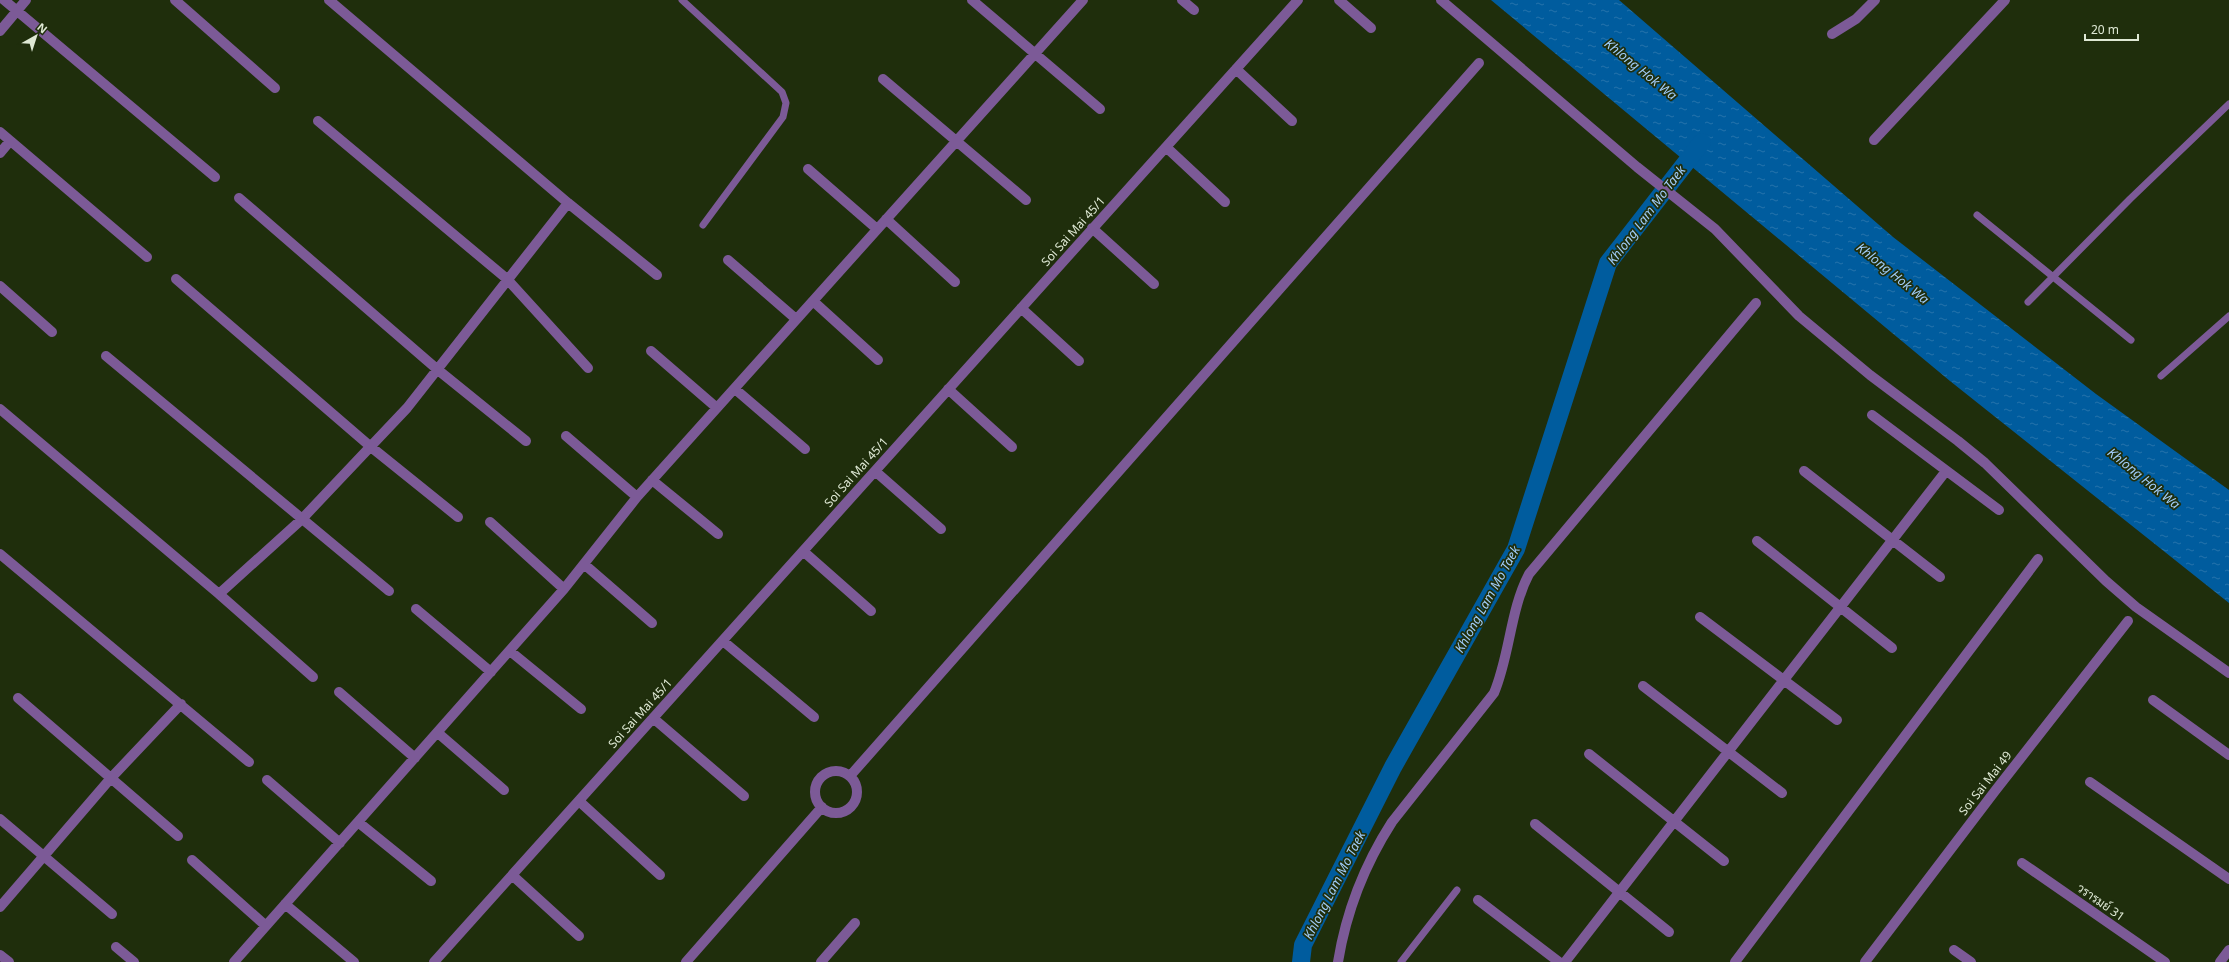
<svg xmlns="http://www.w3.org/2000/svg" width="2229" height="962" viewBox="0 0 2229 962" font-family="'Noto Sans',Sarabun,sans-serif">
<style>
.water{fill:url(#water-ripples)}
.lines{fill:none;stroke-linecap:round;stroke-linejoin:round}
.canal{stroke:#005c9e;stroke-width:18}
.service{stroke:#7c5a97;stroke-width:7}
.minor{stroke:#7c5a97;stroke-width:10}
.labels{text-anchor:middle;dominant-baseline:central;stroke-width:3.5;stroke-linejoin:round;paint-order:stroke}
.street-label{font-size:12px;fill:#dee8d4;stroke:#1f2e0c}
.water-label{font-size:13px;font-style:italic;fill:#a1ccf8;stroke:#1f2e0c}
</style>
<defs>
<pattern id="water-ripples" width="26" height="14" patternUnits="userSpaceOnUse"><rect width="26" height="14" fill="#005c9e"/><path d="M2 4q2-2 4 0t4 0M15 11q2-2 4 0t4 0" fill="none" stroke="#2573ab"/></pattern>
</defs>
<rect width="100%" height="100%" fill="#1f2e0c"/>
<path class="water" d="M1491,0H1619L1893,237L2096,394L2229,490V603L1950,381Z"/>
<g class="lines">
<path class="canal" d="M1301,962L1303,945L1393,767L1516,549L1608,263L1702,142"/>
<path class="service" d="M682,0L782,92L786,103L783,117L703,225
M1977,215L2131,340
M2028,302L2130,199L2229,104
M2161,376L2229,316
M1401,962L1457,890"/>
<path class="minor" d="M4,0L215,177
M175,0L275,88
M329,0L568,203L657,275
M972,0L1100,109
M1182,0L1194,10
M1339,0L1371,28
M1441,0L1637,167L1715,229L1799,316L1870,375L1958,441L1985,463L2106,581L2136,607L2229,673
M0,31L26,0
M1832,34L1856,19L1875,0
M1236,69L1292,121
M883,79L1026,200
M318,121L507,279L588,368
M0,132L147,257
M1874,140L2005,0
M1166,147L1225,202
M0,153L10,141
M808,169L877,229
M239,198L438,370L526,441
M886,219L955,282
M1092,228L1154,284
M728,260L796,319
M176,279L371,447L458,517
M0,286L52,332
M813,301L878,360
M1021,308L1079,361
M651,351L717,408
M106,356L389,591
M735,389L805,449
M948,389L1012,447
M0,409L219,594L301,520L407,408L568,203
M1872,415L1999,510
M566,436L637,497
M875,471L941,529
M1804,471L1940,577
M652,480L718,534
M490,522L564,589
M1757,541L1892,648
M803,551L871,611
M0,554L249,762
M584,564L652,623
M219,594L313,677
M416,609L491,672
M1700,617L1837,720
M723,641L814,717
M510,651L581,709
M1643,686L1782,793
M339,692L415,758
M18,698L178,836
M2153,700L2229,755
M653,718L744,796
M438,733L504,790
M1589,754L1724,861
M815 792a21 21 0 1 1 42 0a21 21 0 1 1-42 0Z
M850,776L1479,63
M267,780L340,843
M2090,782L2229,879
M579,801L660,875
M0,819L112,914
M358,822L431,881
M1535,824L1669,932
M192,860L266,926
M2022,863L2165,962
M512,875L579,936
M1478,900L1559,962
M285,904L354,962
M0,907L111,778L181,704
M116,947L134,962
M1954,950L1971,962
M0,955L9,962
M234,962L564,589L637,497L1083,0
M434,962L1298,0
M686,962L822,807
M821,962L855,923
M1338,962C1346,913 1365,864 1392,822L1494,693C1510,655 1510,610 1529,574L1756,303
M1565,962L1946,471
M1735,962L2038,559
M1865,962L1995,791L2128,621
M2220,962L2229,950"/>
</g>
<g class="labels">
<g class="street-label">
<text transform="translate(1073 231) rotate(-48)">Soi Sai Mai 45/1</text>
<text transform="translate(856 472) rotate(-48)">Soi Sai Mai 45/1</text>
<text transform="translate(640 713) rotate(-48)">Soi Sai Mai 45/1</text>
<text transform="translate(1985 783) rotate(-52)">Soi Sai Mai 49</text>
<text transform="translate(2101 902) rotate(35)">วรารมย์ 31</text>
</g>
<g class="water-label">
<text transform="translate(1641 69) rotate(39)">Khlong Hok Wa</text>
<text transform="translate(1646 215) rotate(-53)">Khlong Lam Mo Taek</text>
<text transform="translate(1893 273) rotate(39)">Khlong Hok Wa</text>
<text transform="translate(2144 478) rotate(39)">Khlong Hok Wa</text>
<text transform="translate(1487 599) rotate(-61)">Khlong Lam Mo Taek</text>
<text transform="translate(1334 885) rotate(-63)">Khlong Lam Mo Taek</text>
</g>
</g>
<g transform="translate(36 36) rotate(39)" stroke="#1f2e0c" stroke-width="3" paint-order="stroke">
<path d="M0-3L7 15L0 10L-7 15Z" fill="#dee8d4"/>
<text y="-6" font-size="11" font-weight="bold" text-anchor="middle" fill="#dee8d4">N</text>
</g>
<path d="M2085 34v6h53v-6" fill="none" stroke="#dee8d4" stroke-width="2"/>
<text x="2091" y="34" font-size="12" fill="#dee8d4" stroke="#1f2e0c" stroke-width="3" paint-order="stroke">20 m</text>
</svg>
